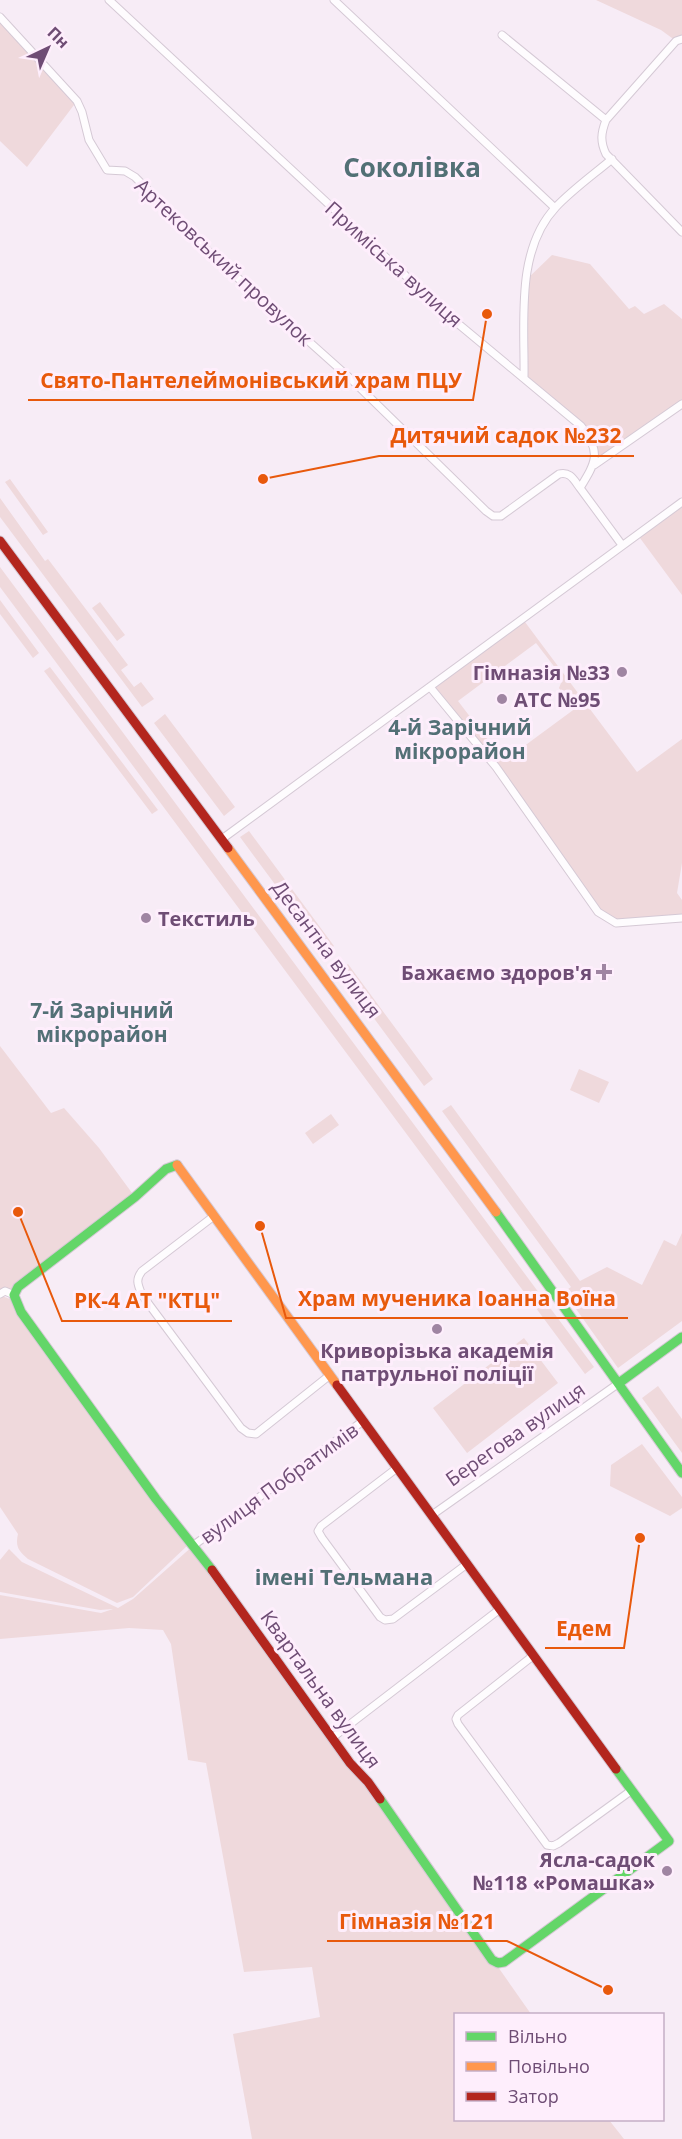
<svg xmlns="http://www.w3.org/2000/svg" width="682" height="2139" viewBox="0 0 682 2139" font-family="'Open Sans',sans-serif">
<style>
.green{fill:#efd9dc;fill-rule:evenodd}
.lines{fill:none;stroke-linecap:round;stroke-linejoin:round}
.street-casing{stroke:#d5c9d5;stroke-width:9}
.fast-casing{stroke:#d5c9d5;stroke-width:11}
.slow-casing{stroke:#d5c9d5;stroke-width:11}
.jam-casing{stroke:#d5c9d5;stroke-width:11}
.street{stroke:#fefcfe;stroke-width:7}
.fast{stroke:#63d668;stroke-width:9}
.slow{stroke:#ff974d;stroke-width:9}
.jam{stroke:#b3261e;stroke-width:9}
.poi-dot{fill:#9f85a2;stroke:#feeefc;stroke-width:2}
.labels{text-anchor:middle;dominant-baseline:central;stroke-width:6;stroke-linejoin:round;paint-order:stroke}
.street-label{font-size:20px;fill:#6f4d75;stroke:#feeefc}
.poi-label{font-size:20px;font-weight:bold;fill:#6f4d75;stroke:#feeefc;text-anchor:end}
.neighbourhood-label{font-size:21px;font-weight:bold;fill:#537076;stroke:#feeefc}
.quarter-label{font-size:22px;font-weight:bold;fill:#537076;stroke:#feeefc}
.district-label{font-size:26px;font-weight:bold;fill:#537076;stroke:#feeefc}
.leader{fill:none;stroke:#e8590c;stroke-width:2}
.callout-dot{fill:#e8590c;stroke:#feeefc;stroke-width:2}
.callout-label{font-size:21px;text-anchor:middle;font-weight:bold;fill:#e8590c;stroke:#feeefc;stroke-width:6;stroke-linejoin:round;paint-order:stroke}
</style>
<rect width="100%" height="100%" fill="#f7ecf6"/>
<path class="green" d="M596,0H682V39L676,41L661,30Z
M0,17L77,101L27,167L0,141Z
M552,255L590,264L629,309L635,306L644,314L664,304L682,319V404L594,465L590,436L524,379L525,281Z
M10,479L48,532L43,535L5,482Z
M0,498L45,561L48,559L128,665L121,670L134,687L141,682L154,699L142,707L0,517Z
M682,502V595L637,534Z
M0,567L594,1367L585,1374L0,587Z
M0,600L39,653L33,658L0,614Z
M100,602L125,635L117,641L92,608Z
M522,618L637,772L682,739V863L677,893L682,900V915L616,923L598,912L496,767L430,687ZM536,643L563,678L559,688L563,694L571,692L580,705L504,761L458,701Z
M50,667L158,810L152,814L44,671Z
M165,714L235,807L224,816L154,723Z
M249,831L334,946L325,952L240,837Z
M348,964L433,1079L424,1086L339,971Z
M0,1046L51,1113L64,1108L99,1148L135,1197L14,1295L0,1294Z
M579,1069L609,1082L599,1103L570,1090Z
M451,1105L580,1281L607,1267L642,1285L664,1240L676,1246L682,1233V1321L618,1368L564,1292L571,1287L442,1111Z
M331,1114L339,1125L313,1144L305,1133Z
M2,1296L10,1299L17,1313L188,1545L133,1597L117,1603L28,1559C19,1551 15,1547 18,1534L0,1507V1298Z
M524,1338L558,1383L467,1453L433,1408Z
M658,1386L682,1419V1453L642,1398Z
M642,1444L682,1497V1508L670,1516L610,1486L611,1465Z
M194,1545L368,1782L531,2014H456V2120H609L624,2139H252L233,2034L320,2017L312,1967L244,1972L206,1763L188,1760L171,1644L163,1630L129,1628L0,1639V1595L101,1613L113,1609L100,1610L0,1592V1560L9,1549L22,1562L118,1608L133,1599Z"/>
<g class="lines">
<defs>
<path id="street" d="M109,0L450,317L581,426C602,452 596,462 580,488L622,545
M334,0L555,208
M0,17L77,101L82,112L89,140L107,170L125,171L135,177L211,254L352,380L486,511L493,516H501L559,474C570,471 574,480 580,488
M502,35L606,120C601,133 600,141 606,154L682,232
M606,120L676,41L682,39
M524,378C525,323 515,250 556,207C572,190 593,175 612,159
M594,465L682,404
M430,687L496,767L598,912L616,923L682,918
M222,839L682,502
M214,1216L142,1271C135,1280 138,1285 142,1295L241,1428L248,1433L256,1434L330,1375
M0,1294L5,1291L14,1295
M397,1468L321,1526L318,1531L322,1538L380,1617L385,1620L393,1619L467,1564
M432,1515L619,1383
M194,1545L363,1421
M534,1655L458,1715L456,1719L458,1724L547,1845L553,1846L559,1843L632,1790
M332,1738L500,1609"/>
<path id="fast" d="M177,1165L166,1169L135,1197L18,1287L14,1295L21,1312L156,1499L212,1570
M496,1212L682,1473
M619,1383L682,1337
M380,1799L492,1960L498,1963L504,1962L669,1841L616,1769"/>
<path id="slow" d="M228,848L496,1212
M177,1165L337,1385"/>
<path id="jam" d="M0,541L228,848
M337,1385L616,1769
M212,1570L350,1763L368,1782L380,1799"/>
</defs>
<use href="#street" class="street-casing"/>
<use href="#fast" class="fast-casing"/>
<use href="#slow" class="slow-casing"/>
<use href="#jam" class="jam-casing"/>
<use href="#street" class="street"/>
<use href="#fast" class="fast"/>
<use href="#slow" class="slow"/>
<use href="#jam" class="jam"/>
</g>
<g class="poi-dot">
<circle cx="622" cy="672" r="6"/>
<circle cx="502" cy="699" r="6"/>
<circle cx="146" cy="918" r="6"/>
<path d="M601 963h6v6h6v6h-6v6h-6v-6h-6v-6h6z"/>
<circle cx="437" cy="1329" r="6"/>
<circle cx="667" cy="1871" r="6"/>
</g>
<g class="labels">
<g class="street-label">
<text transform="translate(224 262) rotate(43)">Артековський провулок</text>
<text transform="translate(394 264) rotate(42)">Приміська вулиця</text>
<text transform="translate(327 949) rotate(53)">Десантна вулиця</text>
<text transform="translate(515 1434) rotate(-35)">Берегова вулиця</text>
<text transform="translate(279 1483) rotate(-36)">вулиця Побратимів</text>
<text transform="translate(321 1689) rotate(54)">Квартальна вулиця</text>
</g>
<g class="poi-label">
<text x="610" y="672">Гімназія №33</text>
<text x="514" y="699" text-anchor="start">АТС №95</text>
<text x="158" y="918" text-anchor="start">Текстиль</text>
<text x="592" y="972">Бажаємо здоров'я</text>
<text x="437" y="1350" text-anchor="middle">Криворізька академія<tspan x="437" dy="23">патрульної поліції</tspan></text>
<text x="655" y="1859">Ясла-садок<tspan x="655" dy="23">№118 «Ромашка»</tspan></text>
</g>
<g class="neighbourhood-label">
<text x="460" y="727">4-й Зарічний<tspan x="460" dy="24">мікрорайон</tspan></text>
<text x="102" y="1010">7-й Зарічний<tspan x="102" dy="24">мікрорайон</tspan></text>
</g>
<g class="quarter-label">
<text x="344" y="1576">імені Тельмана</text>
</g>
<g class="district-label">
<text x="412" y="167">Соколівка</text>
</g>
</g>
<path class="leader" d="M487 314L473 400H28M263 479L379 456H634M260 1226L286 1318H628M18 1212L62 1321H232M640 1538L624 1648H545M608 1990L507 1941H327"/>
<g class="callout-dot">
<circle cx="487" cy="314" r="6"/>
<circle cx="263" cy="479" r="6"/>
<circle cx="260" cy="1226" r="6"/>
<circle cx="18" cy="1212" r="6"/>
<circle cx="640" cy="1538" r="6"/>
<circle cx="608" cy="1990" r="6"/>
</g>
<g class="callout-label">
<text x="251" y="388">Свято-Пантелеймонівський храм ПЦУ</text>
<text x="506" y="443">Дитячий садок №232</text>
<text x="457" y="1306">Храм мученика Іоанна Воїна</text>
<text x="147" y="1308">РК-4 АТ "КТЦ"</text>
<text x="584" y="1636">Едем</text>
<text x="417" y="1929">Гімназія №121</text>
</g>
<rect x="454" y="2013" width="210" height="108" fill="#feeefc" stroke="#c5aec6" stroke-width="1.5"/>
<rect x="466" y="2032" width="30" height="9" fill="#63d668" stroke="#c5aec6" stroke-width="1.5"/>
<text x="508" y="2043" font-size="18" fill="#6f4d75">Вільно</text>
<rect x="466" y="2062" width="30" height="9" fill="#ff974d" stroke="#c5aec6" stroke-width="1.5"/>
<text x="508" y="2073" font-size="18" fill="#6f4d75">Повільно</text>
<rect x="466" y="2092" width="30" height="9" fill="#b3261e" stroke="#c5aec6" stroke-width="1.5"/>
<text x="508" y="2103" font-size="18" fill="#6f4d75">Затор</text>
<g transform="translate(48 48) rotate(44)" stroke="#feeefc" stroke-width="4.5" paint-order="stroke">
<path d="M0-4.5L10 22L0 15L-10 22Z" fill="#6f4d75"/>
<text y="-9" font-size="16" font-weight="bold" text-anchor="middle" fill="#6f4d75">Пн</text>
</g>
</svg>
